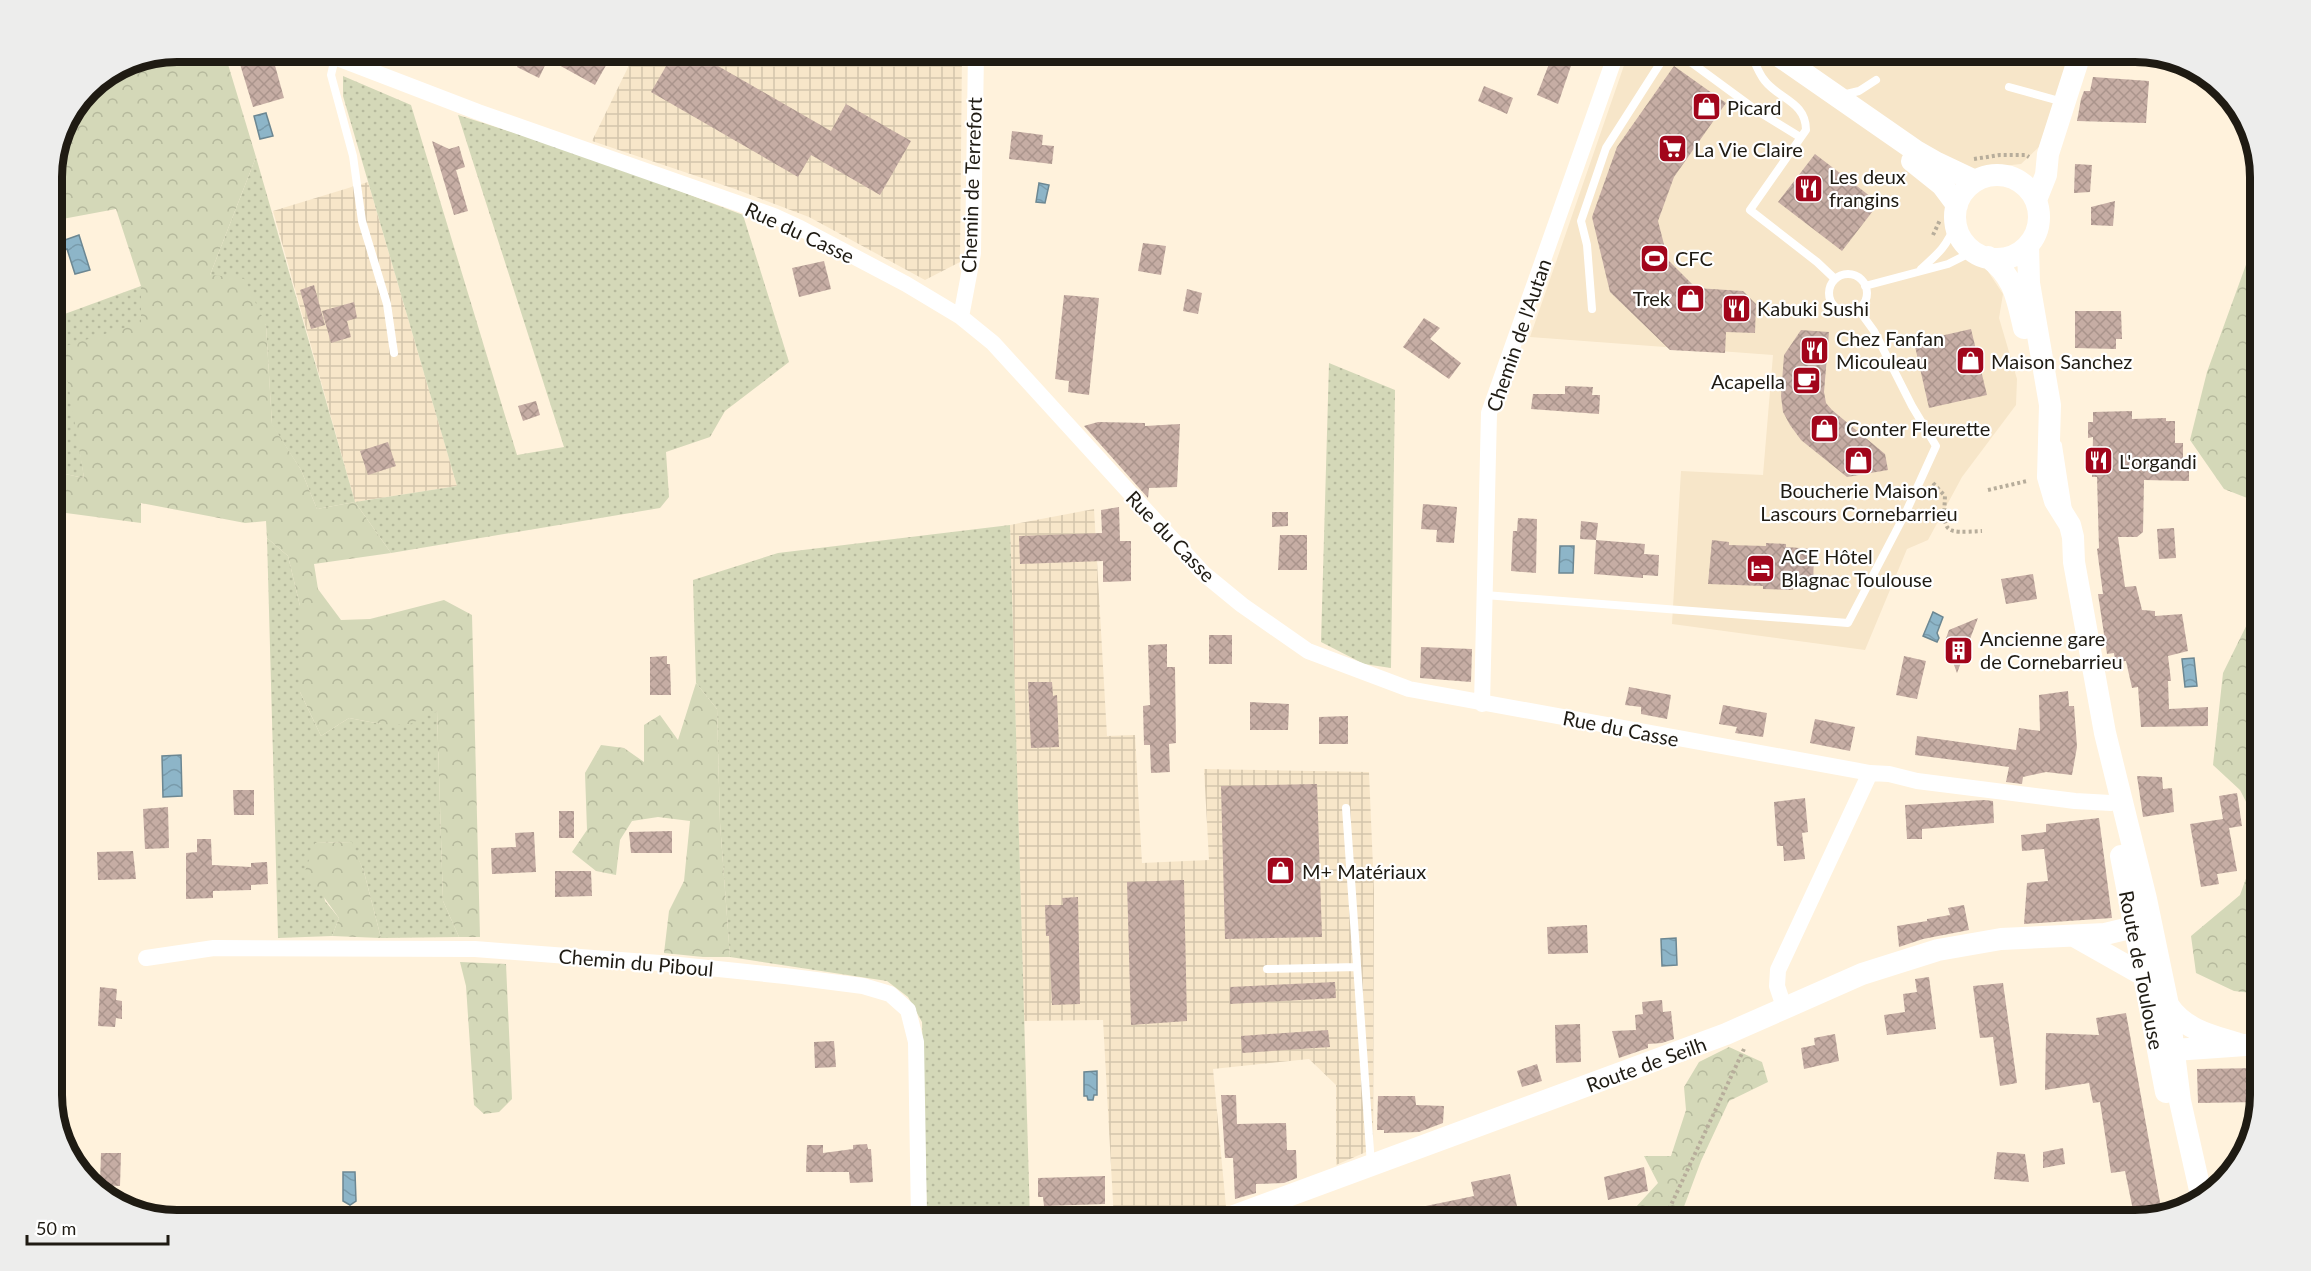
<svg xmlns="http://www.w3.org/2000/svg" width="2311" height="1271" viewBox="0 0 2311 1271" font-family="Lato,sans-serif">
<style>
.built{fill:#f7e6c9}
.industrial{fill:url(#industrial-grid)}
.grass{fill:url(#grass-dots)}
.forest{fill:url(#forest-crowns)}
.water{fill:url(#water-waves);stroke:#6c8792;stroke-width:1.5}
.building{fill:url(#building-cross-hatch)}
.lines{fill:none;stroke-linecap:round;stroke-linejoin:round}
.path{stroke:#b7ad9b;stroke-width:4;stroke-dasharray:3 3;stroke-linecap:butt}
.lane{stroke:#fff;stroke-width:8}
.street{stroke:#fff;stroke-width:16}
.secondary{stroke:#fff;stroke-width:22}
.labels{text-anchor:middle;dominant-baseline:central;stroke-width:4.5;stroke-linejoin:round;paint-order:stroke}
.poi-label{font-size:20px;fill:#1f1b13;stroke:#fff;text-anchor:start}
.street-label{font-size:20px;fill:#1f1b13;stroke:#fff}
.rim{fill:none;stroke:#1f1b13;stroke-width:8}
</style>
<defs>
<pattern id="industrial-grid" width="8" height="8" patternUnits="userSpaceOnUse" patternTransform="scale(1.5)"><rect width="8" height="8" fill="#f7e6c9"/><path d="M0 4h8M4 0v8" fill="none" stroke="#d3c5ac"/></pattern>
<pattern id="grass-dots" width="8" height="8" patternUnits="userSpaceOnUse" patternTransform="scale(1.5)"><rect width="8" height="8" fill="#d4d8b8"/><path d="M2 2h.1M6 6h.1" fill="none" stroke="#b6b99d" stroke-width="1.8" stroke-linecap="round"/></pattern>
<pattern id="forest-crowns" width="20" height="18" patternUnits="userSpaceOnUse" patternTransform="scale(1.5)"><rect width="20" height="18" fill="#d4d8b8"/><path d="M2 6a3 3 0 1 1 6 0M12 15a3 3 0 1 1 6 0" fill="none" stroke="#b6b99d"/></pattern>
<pattern id="water-waves" width="16" height="10" patternUnits="userSpaceOnUse" patternTransform="scale(1.5)"><rect width="16" height="10" fill="#8db5c8"/><path d="M0 5q4-4 8 0t8 0" fill="none" stroke="#799bab"/></pattern>
<pattern id="building-cross-hatch" width="8" height="8" patternUnits="userSpaceOnUse" patternTransform="scale(1.5)"><rect width="8" height="8" fill="#c6ada4"/><path d="M0 0l8 8M0 8l8-8" fill="none" stroke="#aa948c"/></pattern>
</defs>
<rect width="100%" height="100%" fill="#fff2dc"/>
<path class="built" d="M1629,51H2073L2039,147L2021,164L1983,168L1958,184L1945,215L1958,248L1985,267L2003,294L1999,318L2017,379L2016,405L1962,477L1928,540L1907,549L1865,650L1672,624L1681,471L1763,475L1773,355L1530,337Z"/>
<path class="industrial" d="M636,51H962L960,262L925,280L809,217L735,189L592,141Z
M368,182L457,486L355,502L273,211Z
M1094,509L1107,736L1135,735L1142,863L1209,860L1204,769L1369,772L1374,891L1373,1149L1336,1165V1085L1309,1059L1213,1069L1226,1207L1188,1220H1114L1103,1020L1024,1021L1010,525Z"/>
<path class="grass" d="M343,76L411,105L517,455L564,447L458,115L585,155L743,215L789,362L725,411L710,437L666,452L669,497L660,508L391,553L355,502L317,509L301,470L272,425L266,325L210,275L256,157L355,502L457,486L343,96Z
M141,286V323L76,423L84,478L51,471V319Z
M1329,363L1395,390L1391,668L1364,664L1321,642Z
M1010,525L1030,1220H927L922,1022L908,997L887,981L730,957L720,823L717,709L696,683L693,580L778,553Z
M267,538L288,556L300,606V692L321,736L349,718L381,724L437,711L443,901L459,937L381,938L364,872L351,842L315,843L325,901L339,918L332,936L278,938Z"/>
<path class="forest" d="M176,51H224L256,157L210,275L244,278L266,325L272,424L301,470L317,509L355,502L391,553L314,564L318,589L341,620L370,619L444,600L472,615L480,937H459L443,901L437,711L410,724H381L349,718L321,736L300,692V606L288,556L267,538L266,521L245,523L141,503V523L51,511V471L84,478L62,347L141,323V286L116,209L57,220L51,230V168L64,121L88,87L129,60Z
M2260,245V503L2224,489L2190,440L2207,372L2247,262Z
M2260,598V829L2240,790L2213,765L2223,673Z
M696,683L717,709L720,823L730,957H703L664,953L669,911L684,881L690,821L658,817L632,821L620,840L616,875L596,871L572,852L587,830L585,773L601,745L624,748L644,762V725L660,715L678,740Z
M2260,840V994L2234,991L2196,973L2191,936L2240,895Z
M352,842L364,872L381,938L332,936L339,918L305,871L315,843Z
M460,962L506,964L512,1099L499,1112L484,1114L474,1105L466,986Z
M1729,1047L1762,1062L1768,1082L1729,1101L1701,1161L1679,1220H1624L1658,1183L1644,1156H1671L1686,1110L1684,1087L1699,1062Z"/>
<path class="water" d="M266,113L273,136L260,139L254,116Z
M1039,183L1049,185L1045,203L1036,202Z
M79,235L90,270L75,274L67,249L64,250L62,241Z
M1560,546H1574L1573,573H1559Z
M1933,612L1943,617L1937,633L1939,638L1937,642L1923,636Z
M2194,658L2197,686L2185,687L2182,659Z
M181,755L182,796L163,797L162,756Z
M1676,938L1677,965L1662,966L1661,939Z
M1097,1071V1095H1094L1093,1100H1088L1087,1096H1084V1072Z
M343,1172H355L356,1201L350,1205L343,1201Z"/>
<path class="building" d="M236,51H271L284,98L253,107Z
M526,51H614L595,85L548,59L539,78L517,67Z
M675,51H692L831,131L846,104L911,141L880,195L811,155L798,177L651,92Z
M1554,51H1576L1558,104L1537,95Z
M1674,66L1726,103L1674,177L1658,221L1668,260L1696,288L1743,291L1756,304L1755,333L1726,332L1725,353L1670,350L1610,292L1592,217L1617,147Z
M2093,77L2149,81L2146,123L2077,121L2081,99L2084,91H2090Z
M1484,86L1513,98L1507,114L1478,101Z
M1012,131L1043,135L1042,145L1054,146L1052,164L1009,159Z
M432,141L449,149L459,146L465,167L456,170L468,211L454,215Z
M1815,154L1879,203L1842,251L1778,202Z
M2075,164L2092,165L2090,192L2074,193Z
M2115,201L2113,226L2091,225V207Z
M1143,243L1166,246L1161,275L1138,271Z
M824,261L831,289L799,297L792,268Z
M314,285L325,325L311,329L300,290Z
M1187,289L1202,293L1198,314L1183,311Z
M1064,295L1099,298L1089,395L1068,392L1069,381L1055,379Z
M354,302L357,318L347,321L351,337L331,343L322,311Z
M2075,311H2121L2122,339H2116V349L2075,348Z
M1424,318L1440,328L1430,339L1461,363L1449,379L1403,347Z
M1971,329L1987,395L1929,408L1914,342Z
M1801,330L1829,332L1824,392L1826,403L1832,410L1885,454L1888,470L1847,477L1801,440L1790,425L1783,412L1781,396L1784,355Z
M1565,386L1593,387L1592,395H1600L1599,414L1531,409L1533,394H1565Z
M536,401L540,415L523,421L518,406Z
M2132,411V419L2166,418V421H2175V443H2183V463H2189V481L2144,480L2143,532L2137,537H2118L2125,587L2136,586L2142,610L2155,611V616L2182,614L2188,651L2168,656L2171,681H2168L2169,709L2208,707V726L2141,727L2138,687L2132,688L2126,661L2115,662L2114,653L2107,654L2098,594H2103L2097,549L2099,548L2097,477H2092L2093,437L2088,438V422H2093V412Z
M1098,422L1145,423V426L1180,424L1177,487L1149,488L1148,498L1084,426Z
M388,442L396,466L368,475L360,451Z
M1423,504L1457,507L1454,543L1436,542L1437,530L1421,529Z
M1119,507L1120,541H1131V581L1103,582V561L1020,564L1019,536L1102,533L1101,510Z
M1272,512H1288V526L1272,527Z
M1518,518L1537,519L1536,573L1511,571L1513,531H1517Z
M1581,521L1598,523L1596,540L1580,539Z
M2174,528L2176,558L2159,559L2157,529Z
M1280,535H1307V570H1278Z
M1596,540L1645,544L1644,554L1659,555L1658,576L1643,575V578L1594,574Z
M1712,540L1729,542V545L1766,546V543L1786,544V547L1814,549L1813,590L1793,588V590L1763,589V586L1708,584Z
M2033,574L2037,599L2006,604L2001,579Z
M1978,618L1957,673L1945,641L1949,630Z
M1209,635H1232V664H1209Z
M1167,644V667H1175L1176,743L1169,744L1170,772L1151,773L1150,745H1144L1143,706L1150,705L1148,645Z
M1421,647L1472,649L1471,682L1420,678Z
M667,656V664H670L671,695H650V657Z
M1904,656L1926,661L1917,699L1896,695Z
M1028,682H1052L1053,696L1057,695L1059,747L1031,748Z
M1629,687L1671,695L1667,719L1641,714V707L1625,705Z
M2068,691L2069,706H2074L2077,747L2072,775L2046,772L2023,777L2022,784L2006,782L2009,767L1915,755L1917,736L2016,750L2019,728L2040,731L2039,695Z
M1250,702L1289,704L1288,730H1250Z
M1723,705L1767,713L1763,737L1735,733L1737,727L1719,724Z
M1348,716V744H1319V717Z
M1815,719L1855,727L1850,751L1810,743Z
M2137,776L2162,777L2163,789L2172,788L2174,812L2143,817Z
M1317,784L1322,937L1225,939L1221,786Z
M233,790H254V815H234Z
M2237,793L2242,826L2229,828L2237,871L2217,874L2219,884L2201,887L2190,824L2223,819L2219,796Z
M1805,798L1808,832L1802,833L1805,859L1784,861L1783,846H1777L1774,802Z
M1984,800L1993,801L1994,823L1922,829V839H1907L1905,805Z
M168,807L169,848L145,849L143,809Z
M559,811H574V838H559Z
M2099,818L2112,918L2024,924L2027,883L2048,881L2044,849L2022,851L2021,835L2046,832V824Z
M672,831V853H631L629,832Z
M534,832L536,872L492,874L491,848L516,847L515,833Z
M197,839H211L212,865L251,867V863L267,862L268,884L251,885V890L213,891V898L186,899V853L197,852Z
M133,851L136,879L98,880L97,852Z
M555,871H591L592,896L555,897Z
M1184,880L1187,1021L1131,1025L1127,882Z
M1078,897L1080,1004L1052,1005L1049,936H1046L1045,905H1063L1062,898Z
M1964,905L1969,930L1923,939L1899,947L1897,926L1927,921V919L1950,915L1948,908Z
M1587,925L1588,953L1548,954L1547,927Z
M1929,977L1936,1029L1887,1035L1884,1015L1905,1012L1903,994L1917,992L1915,979Z
M1335,982L1336,998L1230,1004V987Z
M2003,983L2017,1083L2000,1086L1993,1037L1980,1038L1973,986Z
M100,987L117,989L116,1000L122,1001V1019L116,1018L115,1027L98,1026Z
M1662,1000L1663,1012L1671,1011L1674,1039L1662,1043L1648,1044V1048L1619,1058L1612,1031L1636,1030L1635,1015L1643,1014L1642,1002Z
M2126,1013L2162,1213L2135,1220L2125,1171L2111,1173L2100,1102L2093,1103L2089,1083L2045,1090L2046,1033L2099,1035L2096,1018Z
M1580,1024L1581,1062L1556,1063L1555,1025Z
M1328,1030L1330,1047L1242,1053L1241,1036Z
M1835,1034L1839,1061L1804,1069L1801,1048L1815,1045L1814,1038Z
M834,1041L836,1067L815,1068L814,1042Z
M1537,1064L1542,1081L1522,1087L1517,1071Z
M2260,1068L2258,1102L2198,1103L2197,1069Z
M1221,1095H1236L1237,1124L1286,1123L1287,1150H1296L1297,1178L1284,1183L1256,1184V1193L1235,1199L1233,1158H1225Z
M1378,1096H1415L1416,1105L1444,1106L1443,1123L1419,1132L1384,1133V1130H1377Z
M867,1144L868,1149H871L873,1182L850,1183L849,1172H806L807,1145H823V1153L853,1149V1145Z
M2063,1148L2065,1164L2043,1168V1152Z
M1997,1152L2025,1154L2029,1182L1994,1179Z
M101,1153H121L120,1186L100,1185Z
M1644,1167L1648,1191L1608,1200L1604,1177Z
M1510,1174L1520,1220H1393L1392,1213L1474,1196L1471,1182Z
M1105,1176V1204L1044,1206L1043,1197H1038V1178Z"/>
<g class="lines">
<path class="path" d="M1974,159L2000,155H2026L2029,157
M1933,235L1940,220
M1933,483L1945,496C1943,534 1944,533 1982,531
M1988,490L2027,481
M1664,1220L1744,1049"/>
<path class="lane" d="M1750,51C1754,60 1758,73 1765,81C1779,99 1806,102 1806,130L1750,210L1817,262L1835,279
M335,58L331,75L353,156L362,221L387,304L394,353
M2018,59L2026,51
M2009,87L2063,102
M1842,95L1859,91L1876,80
M1921,269C1939,253 1947,246 1956,223
M1829 293a19 19 0 1 1 38 0a19 19 0 1 1-38 0Z
M1865,286L1948,264L1974,251
M1592,309L1587,245L1581,221L1606,148L1661,62L1677,57L1692,63L1756,110L1800,137
M2058,445L2068,510
M1485,595L1848,623L1906,512L1936,446L1912,406L1874,331L1858,309
M1346,808L1371,1165
M1267,969L1357,967"/>
<path class="street" d="M319,51L478,112L774,216L800,228L906,284L961,317L993,343L1203,573L1242,605L1308,651L1409,689L1870,773L1889,774L1917,781L2075,801L2111,803
M961,317L973,253L976,51
M1482,704L1489,413L1617,51
M146,958L214,948L475,949L660,963L785,976L863,986L890,994L908,1010L916,1042L919,1220
M1785,1010L1777,986L1778,970L1870,773"/>
<path class="secondary" d="M1772,51L1916,151L1937,163L1975,181
M1912,161L1942,185L1957,205
M1955 217a42 42 0 1 1 84 0a42 42 0 1 1-84 0Z
M2036,200L2046,175L2048,154L2081,51
M2028,245L2029,283L2050,405L2048,477L2055,501L2070,525L2073,537L2074,562L2105,733L2146,899L2168,1005L2180,1101L2202,1199
M1988,257C2014,276 2017,298 2024,328
M2121,856L2166,1092
M2074,936L2143,975
M2168,1005C2185,1031 2214,1036 2242,1045
M2174,1050L2260,1044
M1223,1220L1726,1034L1862,974L1938,950L2001,939L2105,934L2134,927"/>
</g>
<defs>
<symbol id="shop-square" viewBox="-11 -11 22 22"><rect x="-9" y="-9" width="18" height="18" rx="4" fill="#a2051b" stroke="#fff"/><path d="M-5-2.5h2.3a2.7 3.5 0 0 1 5.4 0H5L5.5 6h-11ZM-1.5-2.5h3a1.5 2.3 0 0 0-3 0Z" fill="#fff"/></symbol>
<symbol id="supermarket-square" viewBox="-11 -11 22 22"><rect x="-9" y="-9" width="18" height="18" rx="4" fill="#a2051b" stroke="#fff"/><path d="M-6-5.5h2.5l.6 2H6L4.5 2H-2.5L-4.4-4H-6ZM-1.5 3.2a1.3 1.3 0 1 0 .1 0ZM3 3.2a1.3 1.3 0 1 0 .1 0Z" fill="#fff"/></symbol>
<symbol id="restaurant-square" viewBox="-11 -11 22 22"><rect x="-9" y="-9" width="18" height="18" rx="4" fill="#a2051b" stroke="#fff"/><path d="M-5-6h1v4h1v-4h1v4h1v-4h1v5L-1.5 .5V6h-2V.5L-5-1ZM5-6V6H3V1.5H1.5Q1.5-4 5-6Z" fill="#fff"/></symbol>
<symbol id="stadium-square" viewBox="-11 -11 22 22"><rect x="-9" y="-9" width="18" height="18" rx="4" fill="#a2051b" stroke="#fff"/><path d="M0-5a6.5 5 0 1 0 0 10a6.5 5 0 1 0 0-10ZM-3.5-1.8h7v3.6h-7Z" fill="#fff"/></symbol>
<symbol id="cafe-square" viewBox="-11 -11 22 22"><rect x="-9" y="-9" width="18" height="18" rx="4" fill="#a2051b" stroke="#fff"/><path d="M-5.5-4.5H6V0H3Q3 3.5 0 3.5H-2.5Q-5.5 3.5-5.5 0ZM3-3.2v2h1.7v-2ZM-6 4.5H4V6H-6Z" fill="#fff"/></symbol>
<symbol id="hotel-square" viewBox="-11 -11 22 22"><rect x="-9" y="-9" width="18" height="18" rx="4" fill="#a2051b" stroke="#fff"/><path d="M-6-4.5h1.5V1H6V5H4.5V3h-9V5H-6ZM-4 0a1.8 1.8 0 1 1 3.6 0ZM.5 0V-2.5h3Q6-2.5 6 0Z" fill="#fff"/></symbol>
<symbol id="building-square" viewBox="-11 -11 22 22"><rect x="-9" y="-9" width="18" height="18" rx="4" fill="#a2051b" stroke="#fff"/><path d="M-4-6H4V6H1V3H-1V6H-4ZM-2.5-4.3h1.7v1.8h-1.7ZM.8-4.3h1.7v1.8H.8ZM-2.5-1h1.7V.8h-1.7ZM.8-1h1.7V.8H.8Z" fill="#fff"/></symbol>
</defs>
<g fill-rule="evenodd">
<use href="#shop-square" x="1690" y="90" width="33" height="33"/>
<use href="#supermarket-square" x="1656" y="132" width="33" height="33"/>
<use href="#restaurant-square" x="1792" y="172" width="33" height="33"/>
<use href="#stadium-square" x="1638" y="242" width="33" height="33"/>
<use href="#shop-square" x="1674" y="282" width="33" height="33"/>
<use href="#restaurant-square" x="1720" y="292" width="33" height="33"/>
<use href="#restaurant-square" x="1798" y="334" width="33" height="33"/>
<use href="#shop-square" x="1954" y="344" width="33" height="33"/>
<use href="#cafe-square" x="1790" y="364" width="33" height="33"/>
<use href="#shop-square" x="1808" y="412" width="33" height="33"/>
<use href="#shop-square" x="1842" y="444" width="33" height="33"/>
<use href="#restaurant-square" x="2082" y="444" width="33" height="33"/>
<use href="#hotel-square" x="1744" y="552" width="33" height="33"/>
<use href="#building-square" x="1942" y="634" width="33" height="33"/>
<use href="#shop-square" x="1264" y="854" width="33" height="33"/>
</g>
<g class="labels">
<g class="poi-label">
<text x="1727" y="107">Picard</text>
<text x="1694" y="149">La Vie Claire</text>
<text x="1829" y="176">Les deux<tspan x="1829" dy="23">frangins</tspan></text>
<text x="1675" y="258">CFC</text>
<text x="1670" y="298" text-anchor="end">Trek</text>
<text x="1757" y="308">Kabuki Sushi</text>
<text x="1836" y="338">Chez Fanfan<tspan x="1836" dy="23">Micouleau</tspan></text>
<text x="1991" y="361">Maison Sanchez</text>
<text x="1785" y="381" text-anchor="end">Acapella</text>
<text x="1846" y="428">Conter Fleurette</text>
<text x="2119" y="461">L'organdi</text>
<text x="1859" y="490" text-anchor="middle">Boucherie Maison<tspan x="1859" dy="23">Lascours Cornebarrieu</tspan></text>
<text x="1781" y="556">ACE Hôtel<tspan x="1781" dy="23">Blagnac Toulouse</tspan></text>
<text x="1980" y="638">Ancienne gare<tspan x="1980" dy="23">de Cornebarrieu</tspan></text>
<text x="1302" y="871">M+ Matériaux</text>
</g>
<g class="street-label">
<text transform="translate(971 185) rotate(-88)">Chemin de Terrefort</text>
<text transform="translate(800 232) rotate(25)">Rue du Casse</text>
<text transform="translate(1518 335) rotate(-71)">Chemin de l'Autan</text>
<text transform="translate(1171 536) rotate(46)">Rue du Casse</text>
<text transform="translate(1621 728) rotate(11)">Rue du Casse</text>
<text transform="translate(636 962) rotate(5)">Chemin du Piboul</text>
<text transform="translate(2142 970) rotate(79)">Route de Toulouse</text>
<text transform="translate(1646 1064) rotate(-20)">Route de Seilh</text>
</g>
</g>
<path d="M0 0H2311V1271H0ZM177 62H2135A115 115 0 0 1 2250 177V1095A115 115 0 0 1 2135 1210H177A115 115 0 0 1 62 1095V177A115 115 0 0 1 177 62Z" fill="#ededec" fill-rule="evenodd"/>
<path class="rim" d="M177 62H2135A115 115 0 0 1 2250 177V1095A115 115 0 0 1 2135 1210H177A115 115 0 0 1 62 1095V177A115 115 0 0 1 177 62Z"/>
<path d="M27 1235v9h141v-9" fill="none" stroke="#1f1b13" stroke-width="3"/>
<text x="36" y="1235" font-size="18" fill="#1f1b13" stroke="#ffffff" stroke-width="4.5" paint-order="stroke">50 m</text>
</svg>
